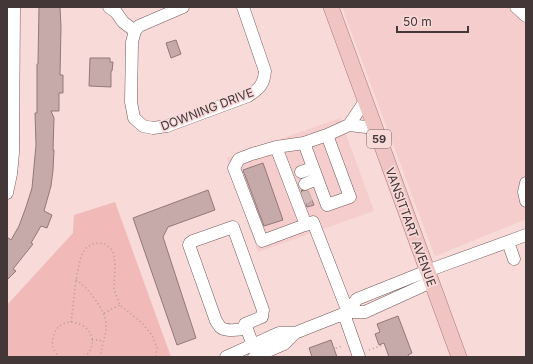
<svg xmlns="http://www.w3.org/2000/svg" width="533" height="364" viewBox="0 0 533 364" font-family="Inter,sans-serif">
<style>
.built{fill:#f4cdcc}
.green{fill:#f1b9b8}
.building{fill:#c6aaa9;stroke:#937878}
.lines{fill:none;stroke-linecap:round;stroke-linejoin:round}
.minor-tunnel{stroke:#d4b9b9;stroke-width:12;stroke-dasharray:12 6;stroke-linecap:butt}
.minor-casing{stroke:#735a5a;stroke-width:13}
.major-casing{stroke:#ae7979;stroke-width:16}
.path{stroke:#b19a9a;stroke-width:1.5;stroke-dasharray:1 3;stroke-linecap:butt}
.minor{stroke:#fff;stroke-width:12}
.major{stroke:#f1c4c4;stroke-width:15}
.labels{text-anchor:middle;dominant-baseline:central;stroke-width:3.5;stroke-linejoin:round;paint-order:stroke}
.shield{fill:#f8dad9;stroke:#796868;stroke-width:1}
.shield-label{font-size:11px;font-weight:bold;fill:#433737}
.street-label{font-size:12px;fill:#433737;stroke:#f8dad9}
</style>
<rect width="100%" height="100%" fill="#f8dad9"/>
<path class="built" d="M342,7H526V219L436,256L434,254Z
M340,118L374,211L258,252L227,158Z"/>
<path class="green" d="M115,202L171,357H7V305L73,233L74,215Z"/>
<path class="building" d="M39,7H60L61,27L60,75H63V93H59V111H51L54,118L53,150H54L53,170L51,186L44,211L52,215L47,228L41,226L31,243L33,244L13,269L16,271L7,280V237L11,240L19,226L26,207L32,188L36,145L35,113H37V64H38V62Z
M176,40L181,54L171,58L166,43Z
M90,58H110V62H113L112,71H111V87L89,86Z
M263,163L283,220L264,226L243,170Z
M208,190L215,210L168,227L163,237L196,338L177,345L133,218Z
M301,190L304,191H308L314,205L307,207Z
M398,316L412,353L408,355L409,357H389L384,343L379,345L375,334L380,332L377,324Z
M331,340L337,357H312L309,348Z"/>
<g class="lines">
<path class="minor-tunnel" d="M302,199L310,195"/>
<defs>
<path id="minor" d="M109,7L116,12L123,22L135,31
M183,7L139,26L135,31L132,42L131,102L134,118L143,126L153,128L167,126L248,96C259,89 264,85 265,71L243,7
M516,7L526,16
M365,101L349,125L375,128
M304,143L327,205L350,197L327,135
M276,147L306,225
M301,172L313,168
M526,183L524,192L526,201
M305,184L317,179
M7,193L11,174L13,153L14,7
M508,242L514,259
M348,312L313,222L262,241L234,168L239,159L252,154L276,147L304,143L327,135L349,125
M348,312L357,299L427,271L526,235
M344,314L359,357
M246,328C239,330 226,332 220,327C220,327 217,322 216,321L189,245L190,243L193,241L233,227L263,310L262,317L245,324L257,356
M226,357L279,333H295L348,312H365L431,282
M254,357L284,344L295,333"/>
<path id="major" d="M331,7L459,357"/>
</defs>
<use href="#minor" class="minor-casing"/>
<use href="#major" class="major-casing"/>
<path class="path" d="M76,280C84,285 89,291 94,298C113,323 105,330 100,357
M104,313L120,305
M71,322L76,280L80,260L83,252L87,247L93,244L96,243L105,244L112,250L114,254L115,264L114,290L120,305L142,323L152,335L157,348L156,357
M92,340H99L103,342
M334,347V349L342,346
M369,350L383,345
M60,357C54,352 51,345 53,338C60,305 111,330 85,357"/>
<use href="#minor" class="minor"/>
<use href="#major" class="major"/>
</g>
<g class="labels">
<rect class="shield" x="367" y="130" width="24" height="18" rx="3"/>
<g class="shield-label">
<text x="379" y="139">59</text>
</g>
<g class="street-label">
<text transform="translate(207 109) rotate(-21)">DOWNING DRIVE</text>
<text transform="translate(411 227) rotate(70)">VANSITTART AVENUE</text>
</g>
</g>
<rect width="533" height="364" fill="none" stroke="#433737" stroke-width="16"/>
<path d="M397 26v6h71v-6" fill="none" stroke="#433737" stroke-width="2"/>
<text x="403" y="26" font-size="12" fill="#433737" stroke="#f8dad9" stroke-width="3" paint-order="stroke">50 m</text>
</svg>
